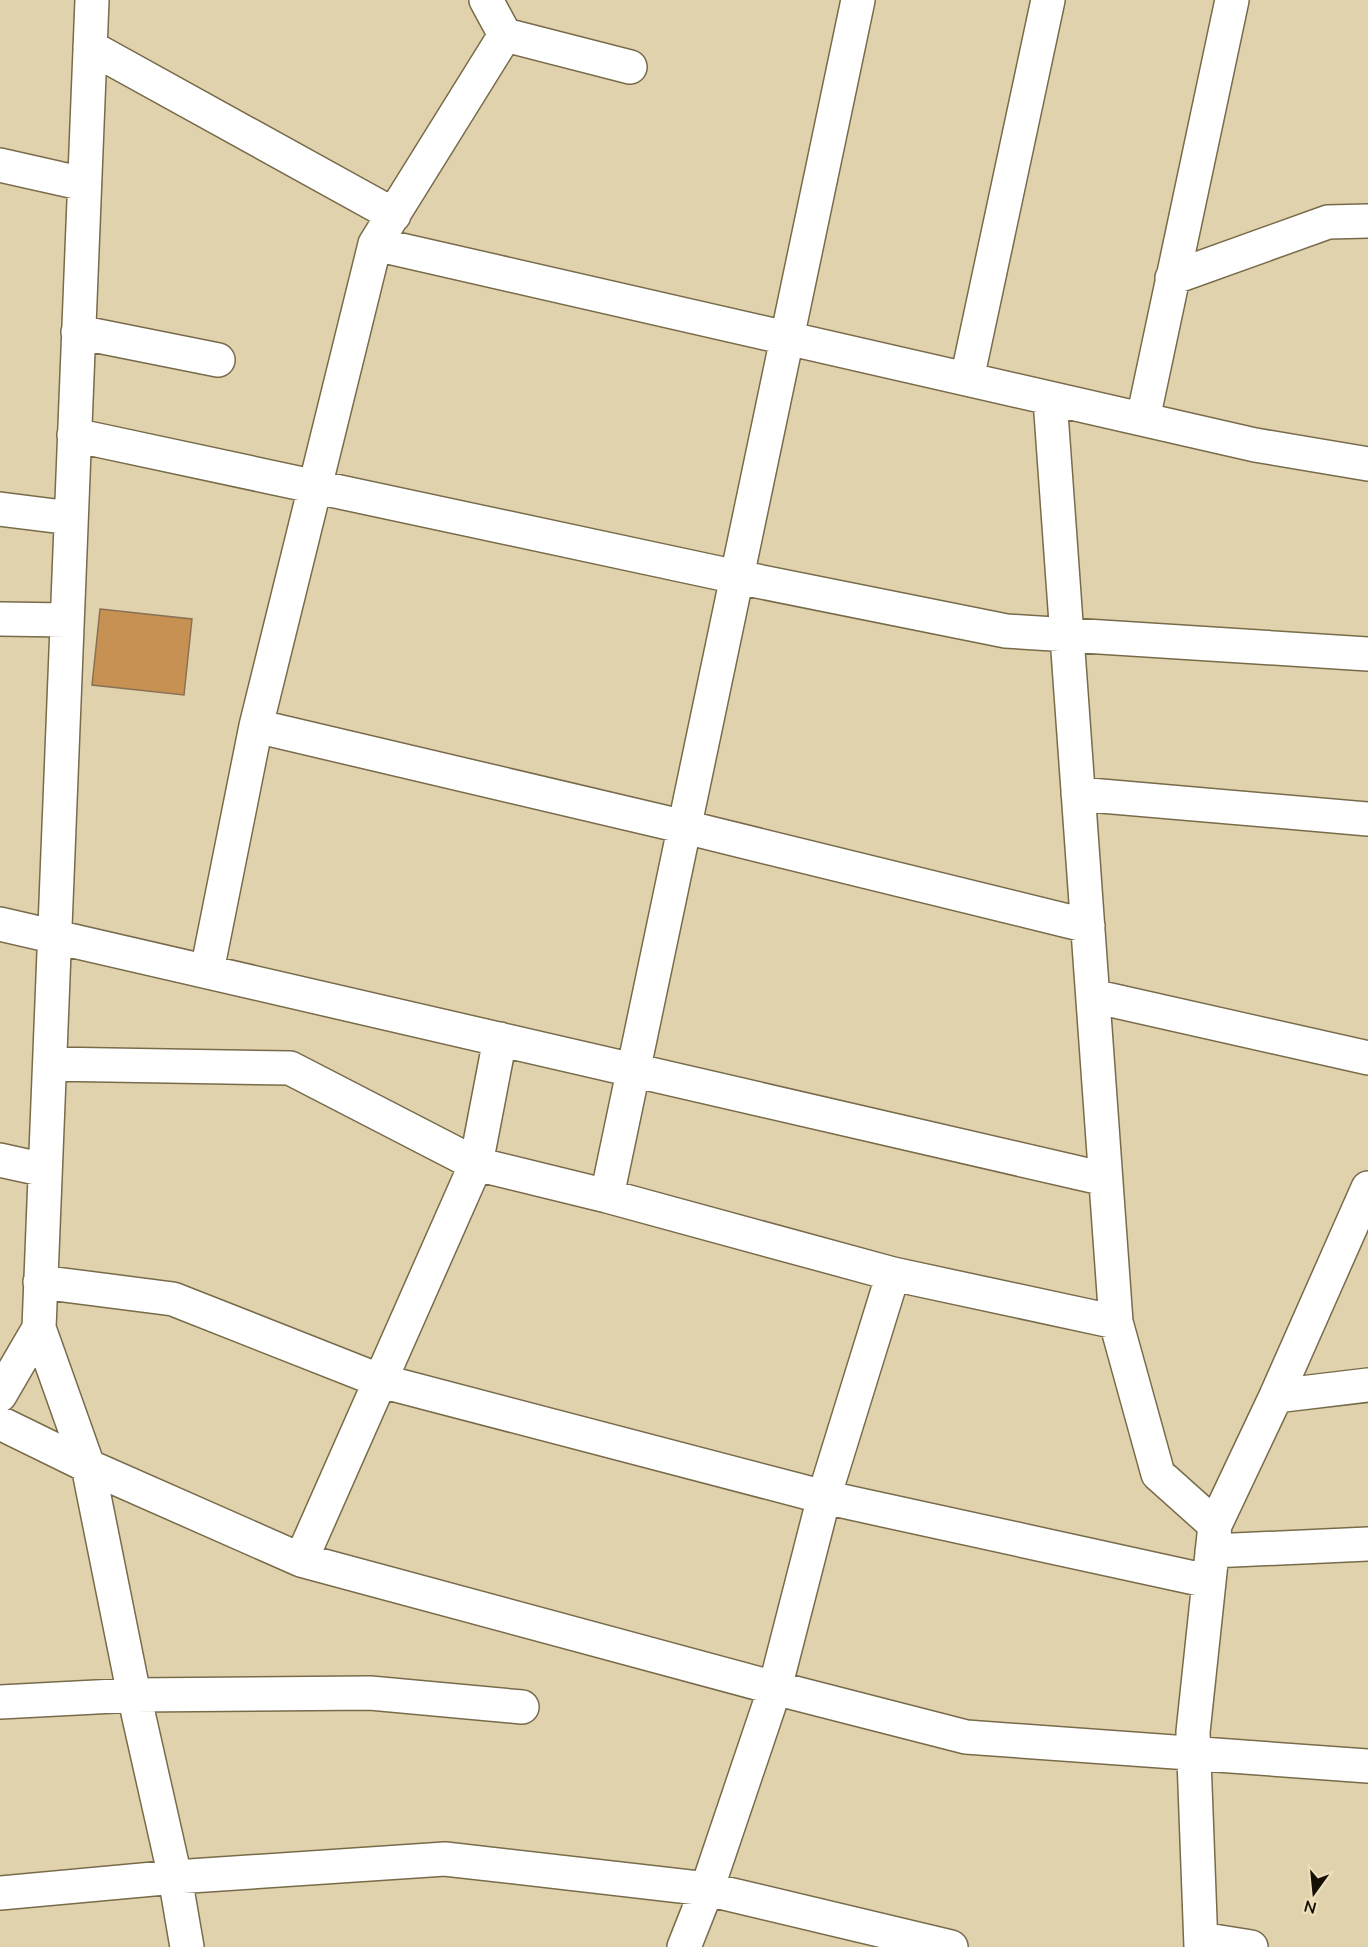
<svg xmlns="http://www.w3.org/2000/svg" width="1368" height="1947" viewBox="0 0 1368 1947" font-family="Mulish,sans-serif">
<style>
.building{fill:#c69153;stroke:#8a7155;stroke-width:1.5}
.lines{fill:none;stroke-linecap:round;stroke-linejoin:round}
.minor-casing{stroke:#786b4a;stroke-width:36}
.minor{stroke:#fff;stroke-width:33}
</style>
<rect width="100%" height="100%" fill="#e1d2ae"/>
<path class="building" d="M100,609L192,619L184,695L92,685Z"/>
<g class="lines">
<defs>
<path id="minor" d="M92,0L39,1328L88,1466L134,1695L175,1877L187,1947
M486,0L505,35L630,67
M90,47L394,215
M0,165L84,184
M375,244L1255,445L1368,464
M1172,278L1328,222L1368,221
M78,332L218,360
M967,379L1048,0
M1050,399L1116,1322L1158,1474L1215,1525
M1143,419L1232,0
M74,435L737,577L1006,631L1368,654
M0,509L71,518
M0,619L67,620
M256,726L685,827L1088,926
M1078,794L1368,819
M0,924L1105,1179
M207,971L256,726L375,244L505,35
M1093,996L1368,1058
M50,1064L290,1068L476,1164L607,1196L893,1274L1116,1322
M0,1160L45,1170
M607,1196L858,0
M40,1282L173,1299L381,1381L824,1497L1208,1581
M0,1395L39,1328
M1276,1396L1368,1385
M0,1423L88,1466L301,1560L775,1688L966,1737L1368,1766
M1212,1551L1368,1544
M301,1560L476,1164L500,1039
M0,1702L134,1695L370,1693L522,1707
M0,1893L175,1877L445,1859L707,1889L951,1947
M1201,1939L1251,1947
M684,1947L707,1889L775,1688L824,1497L893,1274
M1201,1947L1193,1732L1215,1525L1276,1396L1368,1188"/>
</defs>
<use href="#minor" class="minor-casing"/>
<use href="#minor" class="minor"/>
</g>
<g transform="translate(1314 1893) rotate(195)" stroke="#eedfbb" stroke-width="4.5" paint-order="stroke">
<path d="M0-4.5L10 22L0 15L-10 22Z" fill="#151004"/>
<text y="-9" font-size="16" font-weight="bold" text-anchor="middle" fill="#151004">N</text>
</g>
</svg>
